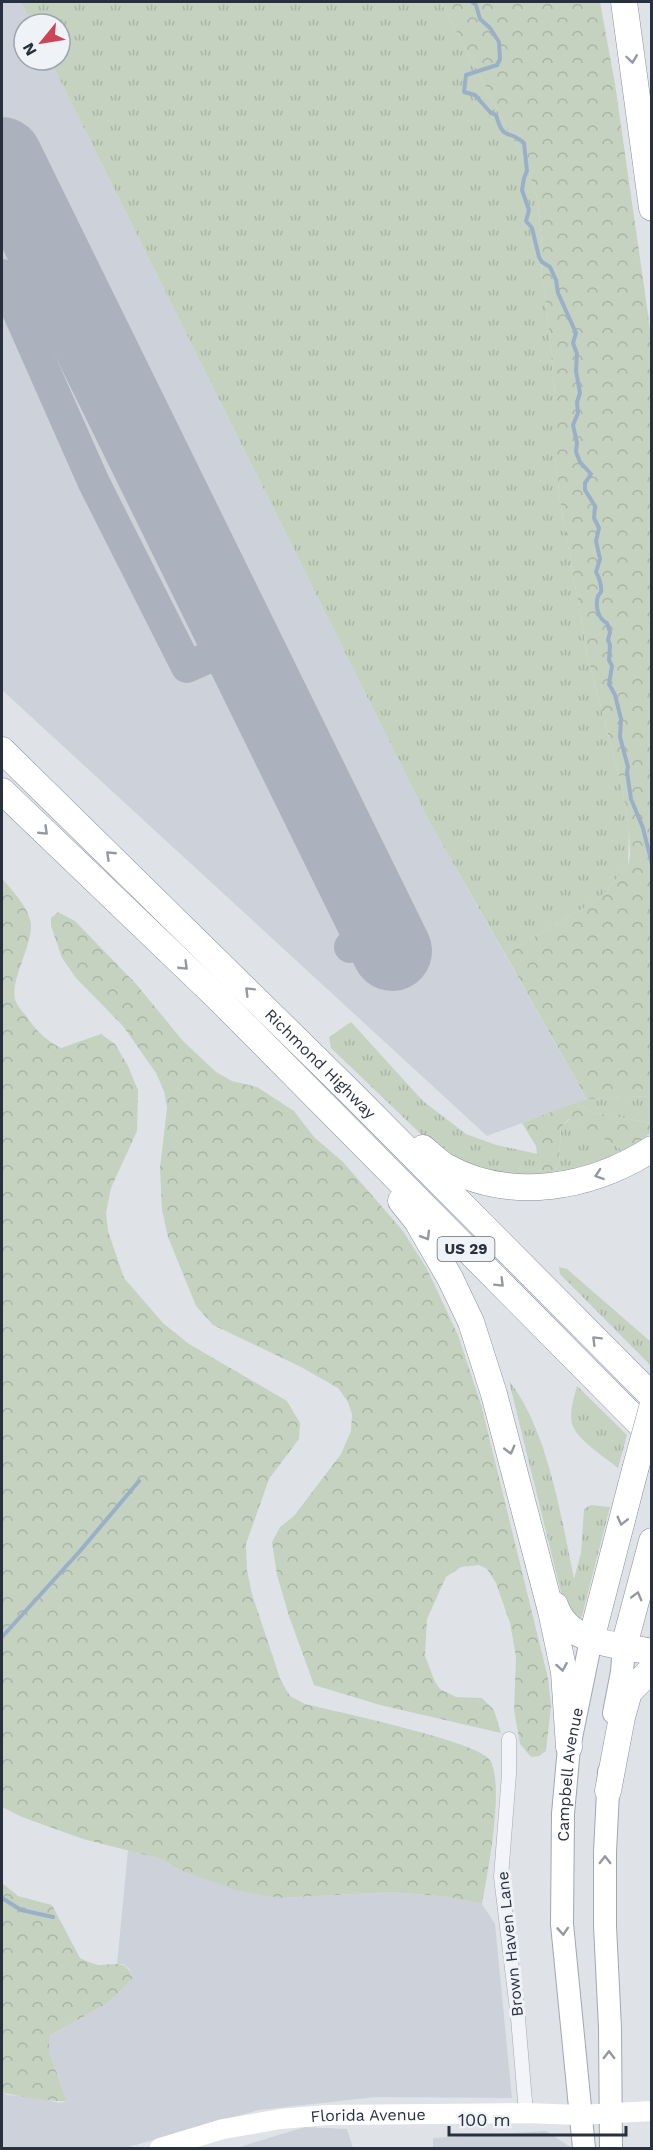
<svg xmlns="http://www.w3.org/2000/svg" width="653" height="2150" viewBox="0 0 653 2150" font-family="'Work Sans',sans-serif">
<style>
.built{fill:#cdd2da}
.grass{fill:url(#grass-tufts)}
.forest{fill:url(#forest-crowns)}
.lines{fill:none;stroke-linecap:round;stroke-linejoin:round}
.stream{stroke:#9ab0c9;stroke-width:4}
.taxiway{stroke:#acb2bd;stroke-width:32}
.runway{stroke:#acb2bd;stroke-width:80}
.street-casing{stroke:#a4aab2;stroke-width:15}
.primary-casing{stroke:#9fa7b4;stroke-width:24}
.highway-casing{stroke:#87909f;stroke-width:27}
.street{stroke:#f2f4f7;stroke-width:14}
.secondary{stroke:#fff;stroke-width:20}
.primary{stroke:#fff;stroke-width:22}
.highway{stroke:#fff;stroke-width:26}
.highway-bridge-casing{stroke:#87909f;stroke-width:27;stroke-linecap:butt}
.highway-bridge{stroke:#fff;stroke-width:26}
.oneway{stroke:#9498a0}
.labels{text-anchor:middle;dominant-baseline:central;stroke-width:6;stroke-linejoin:round;paint-order:stroke}
.shield{fill:#eff2f6;stroke:#646a77;stroke-width:1.5}
.shield-label{font-size:15px;font-weight:bold;fill:#283040}
.street-label{font-size:16px;fill:#283040;stroke:#eff2f6}
</style>
<defs>
<pattern id="grass-tufts" width="24" height="20" patternUnits="userSpaceOnUse" patternTransform="scale(1.5)"><rect width="24" height="20" fill="#c5d2c0"/><path d="M3 7l-1-3M5 7V3M7 7l1-3M15 17l-1-3M17 17v-4M19 17l1-3" fill="none" stroke="#a9b5a6"/></pattern>
<pattern id="forest-crowns" width="20" height="18" patternUnits="userSpaceOnUse" patternTransform="scale(1.5)"><rect width="20" height="18" fill="#c5d2c0"/><path d="M2 6a3 3 0 1 1 6 0M12 15a3 3 0 1 1 6 0" fill="none" stroke="#a9b5a6"/></pattern>
</defs>
<rect width="100%" height="100%" fill="#dfe3e8"/>
<path class="built" d="M2,2H21L32,24H24V60H50L429,821L587,1099L487,1136L2,690Z
M128,1850L162,1859L175,1868L279,1898L393,1892L449,1897L482,1904L495,1924L512,2098L376,2097L259,2110L125,2148H2V2092L7,2095L33,2097L60,2103L67,2101L49,2052V2036L108,2003L133,1978L129,1969L123,1964H117Z
M305,2127L347,2129L353,2148H236Z
M546,2131L572,2148H433V2138Z"/>
<path class="grass" d="M21,2H441L522,156L534,187L538,203L543,254L541,273L545,290L555,395V457L560,500L588,658L622,787L629,830L628,865L606,892L594,902L505,954L429,821L50,60H60V24H32Z
M351,1022L423,1101L466,1134L496,1145L538,1154L540,1175L496,1173L460,1162L425,1138L331,1048L329,1037Z
M651,1096V1123L592,1112L575,1103L587,1099Z
M570,1119L628,1153L597,1166L553,1174L559,1163L561,1127Z
M559,1267L567,1269L651,1342V1366L560,1274Z
M509,1381C547,1427 562,1520 574,1579L581,1553L584,1509L591,1505L610,1507L582,1616L578,1622L565,1609Z
M577,1386L627,1435L618,1468C606,1458 576,1439 572,1424C569,1413 574,1397 577,1386Z"/>
<path class="forest" d="M441,2H600L615,84L652,342L651,1096L587,1099L505,954L594,902L606,892L628,865L630,856L629,830L622,787L588,658L560,500L555,457V395L545,290L541,273L543,254L538,203L534,187L522,156Z
M2,878C11,890 30,908 31,925C32,947 8,984 16,1002C18,1007 23,1012 27,1017C36,1031 47,1041 61,1048L101,1034L115,1044L128,1066L138,1090L137,1131L111,1188L106,1213L108,1231L124,1278L163,1323L189,1344L287,1401L300,1423L299,1439L269,1479L246,1544L247,1570L252,1594L281,1681L290,1696L305,1704C334,1711 475,1741 489,1759C506,1781 487,1876 482,1904L449,1897L393,1892L279,1898L235,1890L175,1868L162,1859L83,1839L22,1817L2,1807Z
M58,912L75,921L137,985L183,1041L216,1072L232,1081L257,1087L294,1111L314,1137L343,1162L403,1231L427,1269L458,1335L481,1404L548,1678L551,1706L546,1751L539,1756L531,1757L520,1744L514,1710L516,1657L510,1623L496,1583L487,1569L479,1565L461,1567L446,1577L427,1619L425,1656L435,1682L440,1689L456,1697L482,1698L494,1710L501,1733L380,1705L314,1685L289,1616L277,1575L272,1542L280,1527L294,1516L341,1454L351,1431L352,1414L348,1402L338,1388L299,1366L213,1325L196,1306L168,1237L162,1210L160,1168L167,1108L164,1091L156,1073L123,1026L76,978L62,958L51,926V918Z
M575,1103L592,1112L651,1123V1132L628,1153L569,1119L561,1127L559,1163L553,1174L540,1175L536,1146L522,1123Z
M2,1883L18,1896L52,1905L80,1958C86,1961 93,1964 99,1965C116,1965 125,1959 133,1978L108,2003L49,2036V2052L67,2101C62,2103 7,2095 2,2092Z"/>
<g class="lines">
<path class="stream" d="M472,2L476,5L480,19L490,28L499,42L500,59L497,65L466,75L464,92L475,95L490,112L496,115C504,143 508,128 524,143L527,171L524,178L522,190L529,210L526,221L532,228L539,257L542,262L550,267L556,280L558,293L576,333L573,343L577,354L576,371L580,393L577,402L578,413L573,425L577,443L576,452L580,462L591,474L585,483V490L595,506L594,518L599,528L596,541L600,559L596,572C599,577 602,586 601,592C601,593 599,594 598,596C595,606 598,619 607,623L610,632L608,640L610,645L609,660L612,666L609,684L615,695L621,719L620,737L628,767L627,772L631,799L643,828L652,864
M2,1637L80,1551L139,1481
M2,1898L21,1910L53,1917"/>
<path class="taxiway" d="M2,275L94,483L187,667L241,643
M350,947L383,932"/>
<path class="runway" d="M2,157L392,951"/>
<defs>
<path id="street" d="M509,1739V1774L501,1877L518,2018L526,2113"/>
<g id="primary">
<path d="M614,1713L622,1672L624,1646"/>
<path d="M609,1772L605,1852V1926L610,2028L611,2148"/>
<path id="s2" d="M584,2148L562,1924L563,1814L569,1747L591,1640"/>
</g>
<g id="highway">
<path d="M624,2L652,208"/>
<path id="s3" d="M2,750L350,1092L652,1396"/>
<path d="M2,791L217,997L652,1436"/>
<path d="M423,1148C430,1154 437,1161 445,1166C511,1203 591,1188 652,1149"/>
<path d="M401,1201L417,1221L450,1278L471,1322L494,1394L551,1611L564,1672L569,1747"/>
<path d="M555,1605C568,1645 616,1644 652,1652"/>
<path d="M591,1640L635,1470"/>
<path d="M624,1646L652,1541"/>
<path d="M608,1791L622,1717L629,1692L652,1669"/>
</g>
</defs>
<use href="#street" class="street-casing"/>
<use href="#primary" class="primary-casing"/>
<use href="#highway" class="highway-casing"/>
<use href="#street" class="street"/>
<path class="secondary" id="s1" d="M160,2148L223,2129L281,2119L326,2115L526,2113L580,2115L652,2111"/>
<use href="#primary" class="primary"/>
<use href="#highway" class="highway"/>
<defs>
<path id="highway-bridge" d="M635,1470L652,1408"/>
</defs>
<use href="#highway-bridge" class="highway-bridge-casing"/>
<use href="#highway-bridge" class="highway-bridge"/>
</g>
<defs><path id="oneway-chevron" d="M-2-3.5L2.5 0L-2 3.5" fill="none" stroke-width="1.6" stroke-linecap="round" stroke-linejoin="round" transform="scale(1.5)"/></defs>
<g class="oneway">
<use href="#oneway-chevron" transform="translate(632 59) rotate(82)"/>
<use href="#oneway-chevron" transform="translate(44 831) rotate(44)"/>
<use href="#oneway-chevron" transform="translate(110 855) rotate(-136)"/>
<use href="#oneway-chevron" transform="translate(184 966) rotate(44)"/>
<use href="#oneway-chevron" transform="translate(249 991) rotate(-135)"/>
<use href="#oneway-chevron" transform="translate(599 1175) rotate(161)"/>
<use href="#oneway-chevron" transform="translate(426 1236) rotate(59)"/>
<use href="#oneway-chevron" transform="translate(500 1283) rotate(45)"/>
<use href="#oneway-chevron" transform="translate(596 1340) rotate(-135)"/>
<use href="#oneway-chevron" transform="translate(510 1450) rotate(75)"/>
<use href="#oneway-chevron" transform="translate(622 1521) rotate(104)"/>
<use href="#oneway-chevron" transform="translate(637 1596) rotate(-75)"/>
<use href="#oneway-chevron" transform="translate(562 1667) rotate(80)"/>
<use href="#oneway-chevron" transform="translate(605 1860) rotate(-90)"/>
<use href="#oneway-chevron" transform="translate(563 1931) rotate(86)"/>
<use href="#oneway-chevron" transform="translate(609 2055) rotate(-90)"/>
</g>
<g class="labels">
<rect class="shield" x="437.5" y="1237" width="57" height="24" rx="4.5"/>
<g class="shield-label">
<text x="466" y="1249">US 29</text>
</g>
<g class="street-label">
<text stroke="none"><textPath href="#s3" startOffset="447">Richmond Highway</textPath></text>
<text stroke="none"><textPath href="#s2" startOffset="375">Campbell Avenue</textPath></text>
<text transform="translate(510 1944) rotate(-96)">Brown Haven Lane</text>
<text stroke="none"><textPath href="#s1" startOffset="212">Florida Avenue</textPath></text>
</g>
</g>
<rect width="653" height="2150" fill="none" stroke="#283040" stroke-width="6"/>
<g transform="translate(42 42) rotate(240)"><circle r="28" fill="#eff2f6" stroke="#9fa4ad" stroke-width="1.5"/>
<path d="M0-4.5L10 22L0 15L-10 22Z" fill="#ce4457"/>
<text y="-9" font-size="16" font-weight="bold" text-anchor="middle" fill="#283040">N</text>
</g>
<path d="M449 2126v9h177v-9" fill="none" stroke="#283040" stroke-width="3"/>
<text x="458" y="2126" font-size="18" fill="#283040" stroke="#eff2f6" stroke-width="4.5" paint-order="stroke">100 m</text>
</svg>
